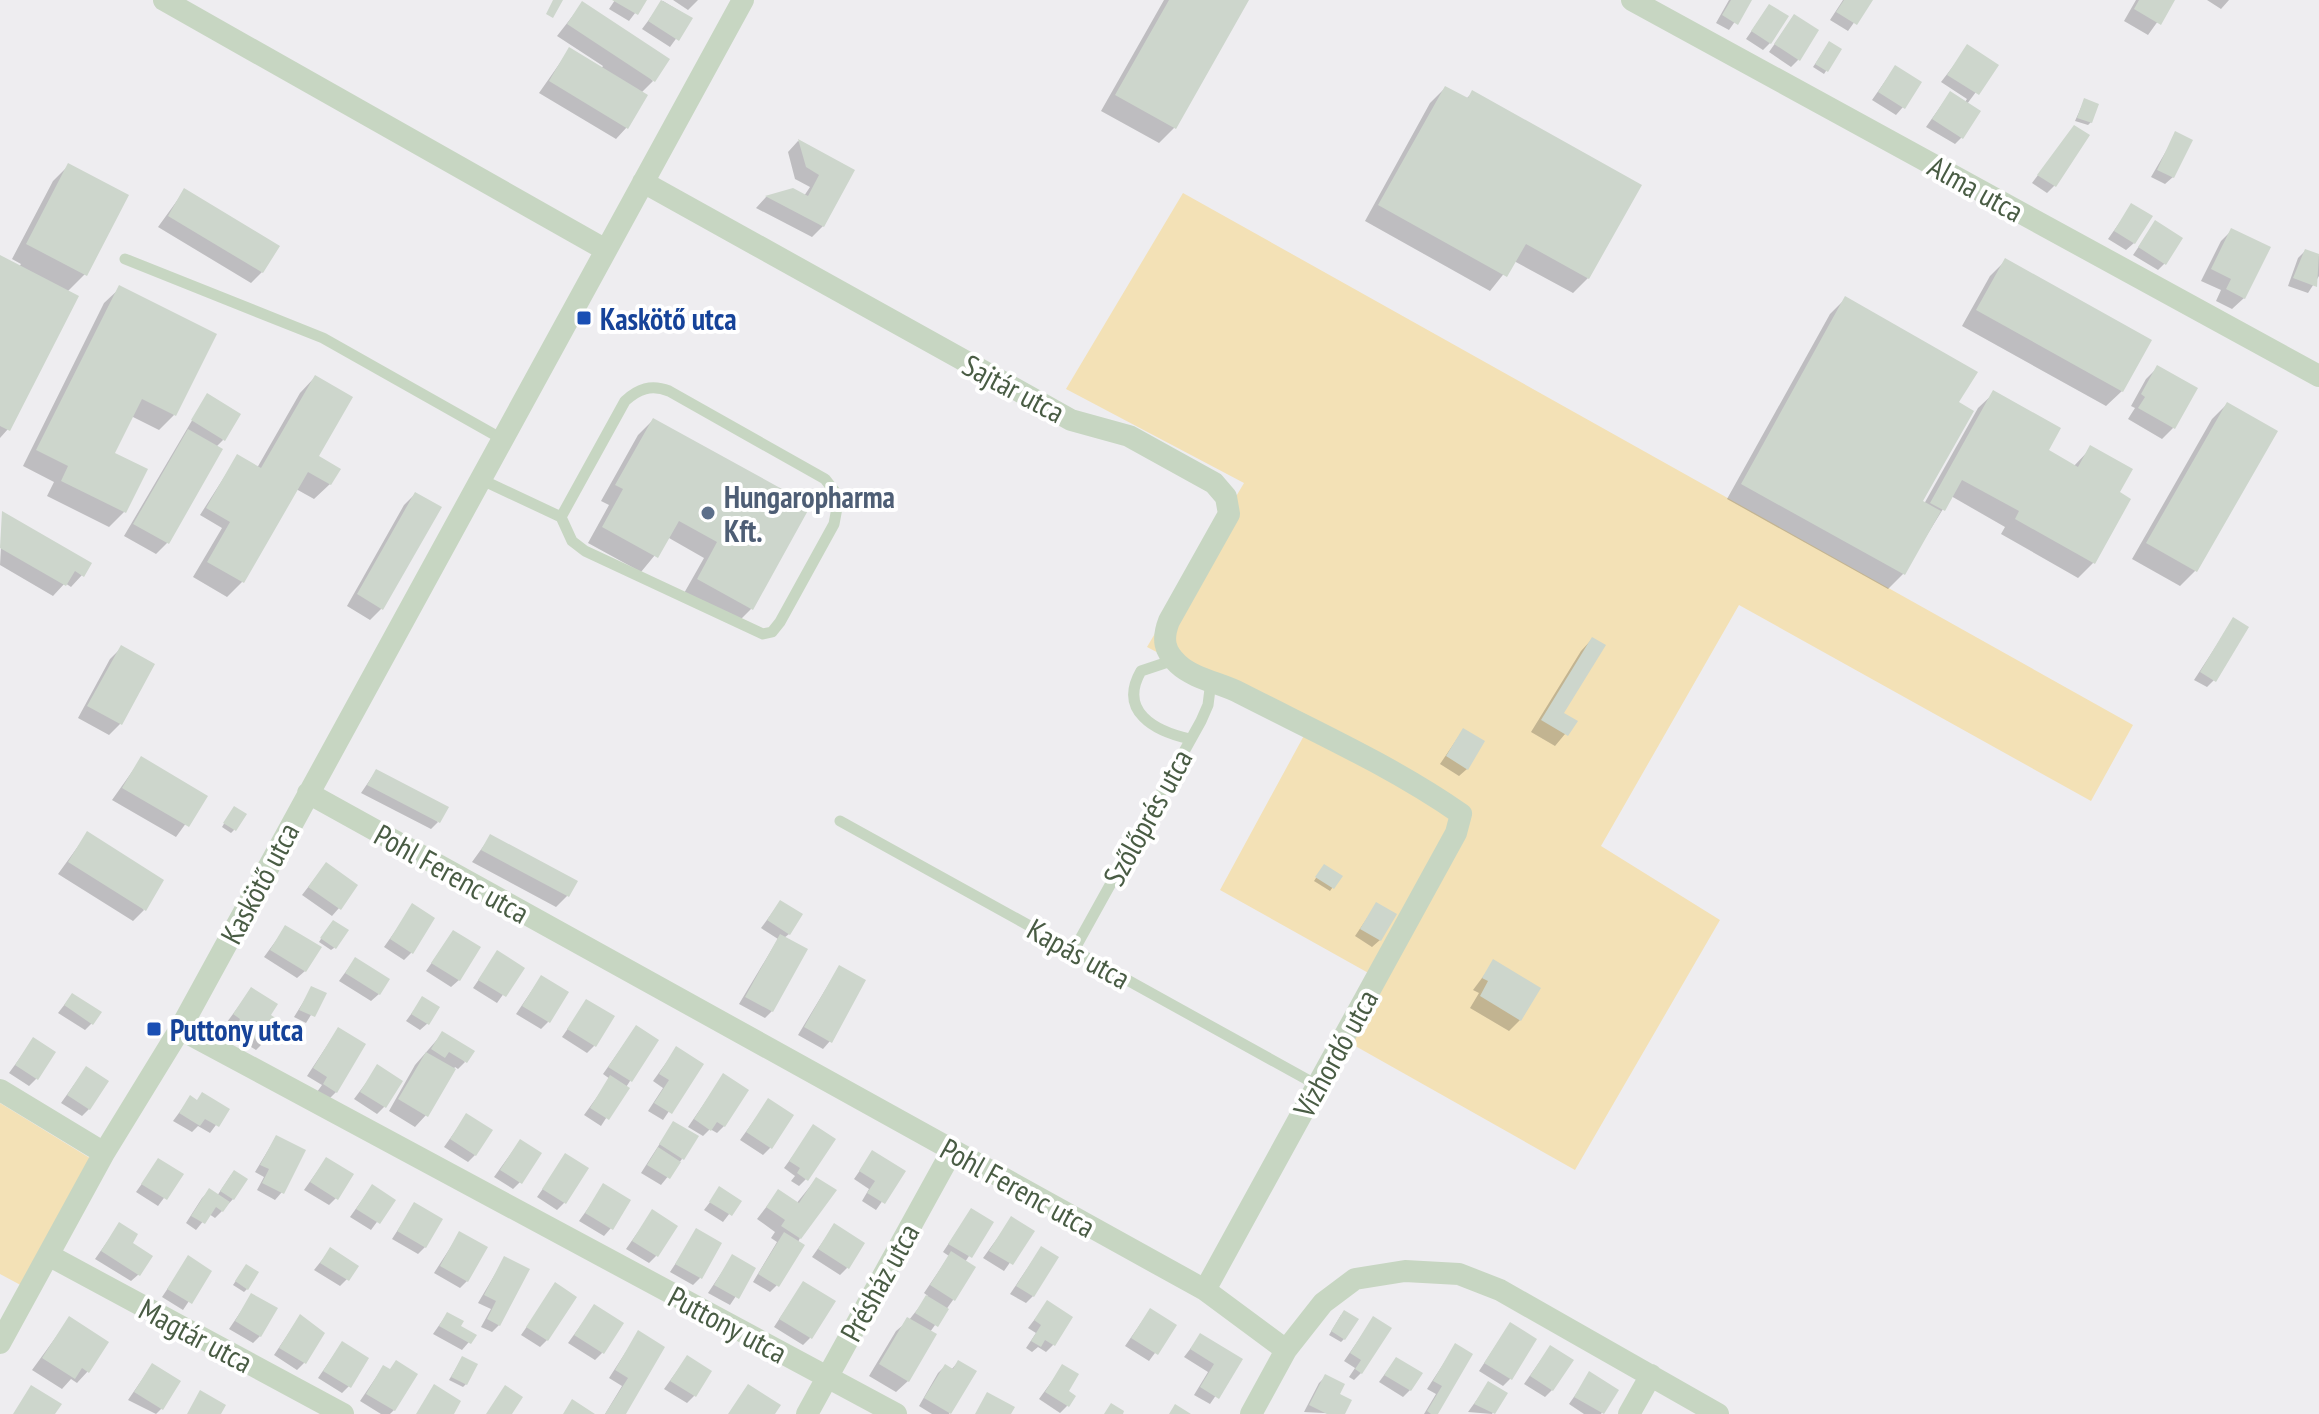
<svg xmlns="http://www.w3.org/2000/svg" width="2319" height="1414" viewBox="0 0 2319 1414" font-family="'PT Sans Narrow',sans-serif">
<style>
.green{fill:#f3e1b6}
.shadow{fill:#0003}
.building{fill:#cdd6cc}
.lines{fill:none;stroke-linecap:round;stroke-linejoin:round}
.lane{stroke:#c7d6c2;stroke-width:11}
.street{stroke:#c7d6c2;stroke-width:22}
.transit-dot{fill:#1a4fb4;stroke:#fff;stroke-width:3}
.service-dot{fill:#5c6f8a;stroke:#fff;stroke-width:3}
.labels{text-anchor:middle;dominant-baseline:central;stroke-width:8;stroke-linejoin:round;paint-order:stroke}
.street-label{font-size:30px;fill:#495c44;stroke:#fff}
.transit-label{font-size:30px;font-weight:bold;fill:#164399;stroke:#fff;text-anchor:start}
.service-label{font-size:30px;font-weight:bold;fill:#4e5e75;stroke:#fff;text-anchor:start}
</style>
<rect width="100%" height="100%" fill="#eeedf0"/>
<path class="green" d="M1183,193L2133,725L2091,801L1739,605L1601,846L1720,920L1575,1170L1334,1034L1372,975L1220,890L1307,730L1147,647L1244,483L1066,389Z
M0,1103L98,1163L28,1289L0,1274Z"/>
<path class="shadow" d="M615,0H645L629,21L609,9Z
M673,0H698L688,10Z
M1164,0H1246L1174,128L1159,143L1101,111Z
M1729,0H1750L1729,30L1716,23Z
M1843,0H1870L1848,31L1830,20Z
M2136,0H2173L2148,35L2124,21Z
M2207,0H2229L2221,9Z
M663,1L691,18L670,47L642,29Z
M582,4L653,81L641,93L627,127L616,139L539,93L569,50L601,69L603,66L557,36Z
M1769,6L1770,43L1763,50L1746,39Z
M1794,16L1798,60L1791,67L1769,52Z
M1827,46L1826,71L1824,74L1813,67Z
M1968,47L1996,65L1967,104L1962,137L1955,144L1926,127L1950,93L1965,102L1967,99L1941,82Z
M1895,67L1903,107L1896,115L1872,100Z
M1445,88L1466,99L1472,93L1588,278L1573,293L1514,261L1490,291L1365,221L1430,103Z
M2084,101L2091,122L2088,125L2075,121Z
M2074,127L2054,186L2047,193L2032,183Z
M2176,134L2173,177L2165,184L2151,177Z
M798,141L853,170L823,226L812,237L756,208L766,197L792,190L804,196L810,187L795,179L788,152Z
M68,166L85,274L67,292L8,429L0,438V258L19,267L21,264L12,259L53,181Z
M184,191L262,272L251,283L158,227Z
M2132,205L2134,243L2126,250L2108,239Z
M2155,223L2165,263L2158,270L2133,255Z
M2232,230L2244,298L2232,309L2216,301L2221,290L2201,281L2221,241Z
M2305,251L2319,256V276L2308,293L2288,286L2298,258Z
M2005,261L2122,391L2106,406L1962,326L1990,276Z
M120,288L174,415L159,430L131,416L112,454L145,470L124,512L109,527L47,496L54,482L23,466L104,303Z
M1845,299L1957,403L1920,502L1924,504L1978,408L1994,393L2046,451L2073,467L2091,448L2117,493L2093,563L2078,578L2001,534L2005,527L1951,496L1903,574L1888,589L1727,499L1830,314Z
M2157,368L2173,428L2162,439L2128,419L2135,408L2131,406L2146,379Z
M315,377L316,457L330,484L314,499L296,489L242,582L227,597L193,577L222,528L200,515L237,457L257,468L300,393Z
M207,395L223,440L216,447L167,543L156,554L124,536Z
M2227,404L2195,571L2180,586L2132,559L2212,419Z
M653,420L808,506L751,609L736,624L683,595L704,558L669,538L641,572L588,543L609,505L601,501L638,435Z
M415,494L382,608L370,620L347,606L404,505Z
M3,513L82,575L71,587L65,583L53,596L0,565Z
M2233,620L2214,680L2207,687L2194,680Z
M1592,639L1562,713L1575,722L1555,746L1531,732L1581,651Z
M121,648L120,724L109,735L78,718L110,659Z
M1463,730L1467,769L1459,776L1440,764Z
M141,759L205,797L176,837L112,800Z
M376,771L438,822L431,829L361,793Z
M231,812L234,830L231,833L222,827Z
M87,834L144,910L133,921L58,874Z
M490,837L568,895L556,907L472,862Z
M326,864L339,908L332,916L302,895Z
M1322,869L1340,877L1330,891L1314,881Z
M780,902L789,934L784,938L772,1011L765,1018L739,1004L778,939L761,928Z
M1376,905L1380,940L1372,947L1355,936Z
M413,906L411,953L404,960L384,947Z
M330,925L334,948L331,950L319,942Z
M286,927L305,971L297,978L264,957Z
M453,932L459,980L451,987L426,971Z
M497,953L522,968L497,1003L473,988Z
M355,959L379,994L371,1001L339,981Z
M1494,962L1520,1020L1509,1031L1470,1008L1479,993L1473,990Z
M839,967L830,1041L823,1049L798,1035Z
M541,977L548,1022L541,1029L516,1014Z
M312,988L324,994L306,1023L294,1017Z
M251,990L268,1016L263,1043L256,1050L230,1034L234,1027L227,1022Z
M72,995L92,1023L85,1030L58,1013Z
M423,998L428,1023L420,1030L406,1021Z
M587,1001L594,1046L587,1053L562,1037Z
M636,1027L630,1081L601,1126L584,1115L610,1079L603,1074Z
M338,1029L336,1092L329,1099L317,1092L322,1085L307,1076Z
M442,1034L465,1062L458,1069L455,1067L426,1115L415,1127L389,1111L415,1065Z
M33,1040L36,1079L29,1086L9,1073Z
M676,1049L701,1064L663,1120L648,1111L663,1088L653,1081Z
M378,1067L384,1107L377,1114L354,1099Z
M86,1068L89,1109L82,1116L61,1103Z
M723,1076L724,1126L717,1133L710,1129L703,1136L688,1127Z
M190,1098L227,1110L210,1133L198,1126L192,1132L173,1121Z
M768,1101L770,1148L763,1155L740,1140Z
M466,1116L475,1155L468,1162L444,1147Z
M673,1123L682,1159L661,1185L641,1173Z
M814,1127L806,1179L799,1186L791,1181L795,1176L784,1168Z
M276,1137L282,1192L275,1200L257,1190L264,1177L255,1172Z
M520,1141V1182L513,1189L494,1177Z
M872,1153L903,1172L876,1210L862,1201L869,1189L854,1179Z
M566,1156L564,1203L557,1210L537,1197Z
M326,1159L336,1198L329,1205L304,1190Z
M158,1161L181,1175L158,1206L136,1192Z
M231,1175L233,1199L222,1211L215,1218L209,1214L196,1230L186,1223L202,1198L209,1191L217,1196Z
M816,1179L800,1238L777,1285L770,1292L753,1282L777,1242L771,1238L775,1232L757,1219L778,1192L796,1204Z
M372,1186L393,1200L371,1230L350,1217Z
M604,1186L611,1228L604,1236L579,1221Z
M720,1189L739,1201L723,1222L704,1210Z
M414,1205L425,1247L418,1254L392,1239Z
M971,1210L991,1223L965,1262L953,1300L930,1332L908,1381L896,1392L869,1376L896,1331L909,1320L928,1296L924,1293L949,1256L943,1252Z
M652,1212L656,1256L649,1263L626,1249Z
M1012,1218L1032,1231L1004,1271L983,1258Z
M119,1225L130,1244L139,1274L131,1281L95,1259Z
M834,1226L847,1268L840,1275L812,1257Z
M697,1231L700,1278L693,1285L670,1272Z
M459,1234L467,1281L460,1288L434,1273Z
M1041,1248L1033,1296L1026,1303L1010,1294Z
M330,1250L347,1279L340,1286L314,1270Z
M732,1257L754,1269L730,1305L708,1293Z
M188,1258L209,1271L183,1310L162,1297Z
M504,1259L499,1325L492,1332L481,1327L491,1309L478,1303Z
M243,1270L247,1289L244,1292L233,1285Z
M803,1283L810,1338L803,1345L774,1327Z
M556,1285L547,1340L540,1347L521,1335Z
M252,1295L260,1336L253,1343L229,1329Z
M1048,1302L1053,1345L1046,1352L1038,1347L1032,1352L1026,1348L1036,1333L1028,1328Z
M594,1307L602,1353L595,1360L568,1343Z
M1150,1310L1175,1326L1149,1361L1125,1346Z
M447,1314L458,1327L474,1336L462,1350L433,1334Z
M1341,1315L1344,1339L1341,1342L1329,1335Z
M300,1316L304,1363L297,1370L274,1355Z
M69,1319L88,1371L77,1383L71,1379L62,1389L32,1370Z
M1373,1319L1361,1373L1354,1380L1349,1377L1355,1368L1344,1361Z
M1510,1324V1379L1503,1386L1479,1371Z
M638,1333L623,1414H605L622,1386L609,1378Z
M1201,1335L1240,1360L1210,1404L1194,1395L1208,1372L1184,1357Z
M342,1343L349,1386L342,1393L318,1378Z
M1455,1346L1436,1414H1424L1436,1394L1427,1389Z
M1550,1347L1552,1390L1545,1397L1524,1384Z
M687,1357L694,1396L687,1403L664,1389Z
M462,1358L466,1384L463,1387L449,1380Z
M1396,1359L1410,1390L1403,1397L1379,1382Z
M958,1362L974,1372L949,1414H932L919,1406L938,1373L945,1366L951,1370Z
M152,1365L162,1408L156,1414L128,1400Z
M1063,1366L1067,1406L1060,1413L1039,1399Z
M383,1367L394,1410L390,1414H381L360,1401Z
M1590,1374L1616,1390L1601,1414H1584L1569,1404Z
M1326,1376L1343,1414L1304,1412L1319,1383Z
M1489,1383L1505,1393L1492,1414L1468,1412Z"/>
<path class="building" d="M553,0H563L553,18L546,14Z
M612,0H647L638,15Z
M661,0L693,18L679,41L648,21Z
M1169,0H1249L1176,129L1115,95Z
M1731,0H1752L1738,25L1722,15Z
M1844,0H1873L1857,25L1836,12Z
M2139,0H2175L2161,25L2134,9Z
M582,1L670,59L655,82L567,24Z
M1769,4L1789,16L1771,44L1751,31Z
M1794,14L1819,30L1800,61L1774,44Z
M1829,41L1842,49L1828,72L1815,64Z
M1967,44L1999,65L1979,95L1947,75Z
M569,47L648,95L628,129L549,81Z
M1895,65L1922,82L1905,109L1878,92Z
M1445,86L1468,98L1472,90L1642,185L1589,279L1526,244L1507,277L1378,205Z
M1950,91L1981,111L1963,139L1932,119Z
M2084,98L2099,104L2092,123L2077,118Z
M2074,125L2090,135L2056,187L2037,175Z
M2175,131L2193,140L2174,178L2157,170Z
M798,139L855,170L824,227L765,196L793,188L808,196L819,175L806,167Z
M68,163L129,195L87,276L26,244Z
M184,188L280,246L263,273L168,216Z
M2131,203L2153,216L2135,244L2114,231Z
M2155,220L2183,238L2166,265L2138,247Z
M2231,228L2271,247L2245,299L2226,289L2231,279L2211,269Z
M2305,249L2319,254L2317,287L2293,278Z
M0,255L79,296L10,431L0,426Z
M2005,258L2152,340L2123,392L1976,310Z
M119,285L217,334L176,416L142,399L115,453L148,469L126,513L61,481L68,466L36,450Z
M1845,296L1978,372L1959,402L1974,411L1923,501L1941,511L1905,575L1741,484Z
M2157,365L2198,388L2175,429L2138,408L2145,397L2141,394Z
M315,375L353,397L319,456L341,469L331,485L308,472L244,583L207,562L230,522L206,508L237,454L261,468Z
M1993,390L2061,428L2049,450L2078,467L2090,445L2133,469L2120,492L2131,499L2095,564L2015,519L2019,511L1962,480L1945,511L1930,503Z
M207,393L241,414L225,441L191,420Z
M2227,402L2278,431L2197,572L2146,543Z
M653,418L811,505L753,610L697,579L717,542L679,521L658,558L602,527L623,489L615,485Z
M188,429L223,449L169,544L133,524Z
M415,492L442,507L383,610L357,594Z
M2,511L92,563L84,577L75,571L66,586L0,548Z
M2233,617L2249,627L2216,682L2200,672Z
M1592,637L1606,645L1564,713L1578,721L1568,736L1541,720Z
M121,645L155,664L122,725L87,706Z
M1463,728L1485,741L1468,770L1446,756Z
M141,756L208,796L189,827L122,788Z
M376,769L449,807L440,823L367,785Z
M234,806L247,814L236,831L223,823Z
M87,831L164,880L146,911L68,862Z
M490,834L578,881L569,897L481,850Z
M326,862L358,885L341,910L308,887Z
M1324,864L1343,876L1334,889L1315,877Z
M780,900L803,914L790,935L767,920Z
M1376,902L1397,914L1381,941L1360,929Z
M412,903L435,918L413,954L390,939Z
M333,920L349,930L336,949L320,938Z
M285,925L322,947L306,972L270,950Z
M453,930L481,947L460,981L431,963Z
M780,934L808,949L773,1012L745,997Z
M497,950L525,968L506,997L478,980Z
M355,957L390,979L380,995L345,973Z
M1493,959L1541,988L1521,1021L1480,996L1488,981L1482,978Z
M839,965L866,980L832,1043L804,1027Z
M541,975L569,992L550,1023L522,1006Z
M311,986L327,993L315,1017L299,1010Z
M251,987L278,1004L271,1015L280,1021L264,1045L236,1026L240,1019L233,1014Z
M72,993L102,1012L93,1025L64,1005Z
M422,996L440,1007L429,1025L411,1014Z
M586,999L615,1016L596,1047L567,1029Z
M636,1025L659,1040L632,1082L608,1067Z
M338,1027L366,1044L337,1093L323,1084L327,1077L313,1068Z
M442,1031L475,1051L467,1063L449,1052L445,1058L431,1049Z
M33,1037L56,1052L38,1080L15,1065Z
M676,1046L704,1064L672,1114L654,1103L669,1080L659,1074Z
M426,1052L456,1069L428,1117L398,1099Z
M377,1064L403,1081L386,1108L360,1092Z
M86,1066L109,1081L90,1110L67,1095Z
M723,1073L749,1090L725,1127L717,1122L711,1131L694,1119Z
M610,1075L630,1088L609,1120L590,1108Z
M202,1092L230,1109L219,1127L205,1119L200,1126L179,1113L190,1095L197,1100Z
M768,1098L794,1115L772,1149L746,1132Z
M466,1113L493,1130L476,1156L450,1139Z
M673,1121L699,1136L684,1160L659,1144Z
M813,1124L836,1139L808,1181L797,1173L800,1168L789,1161Z
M276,1135L306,1150L284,1194L262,1183L269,1169L260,1165Z
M520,1139L542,1153L522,1184L500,1170Z
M658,1147L681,1162L670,1179L647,1165Z
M872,1150L906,1171L885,1204L867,1193L875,1181L859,1171Z
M565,1153L589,1168L566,1204L542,1189Z
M326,1157L354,1174L338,1200L310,1182Z
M158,1158L184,1174L167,1200L141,1184Z
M234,1170L248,1179L234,1200L220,1191Z
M816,1177L837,1190L801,1239L781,1226L785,1220L766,1207L778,1189L799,1203Z
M603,1183L631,1200L613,1230L585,1213Z
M372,1184L396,1200L380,1224L356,1209Z
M719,1186L742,1201L732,1216L709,1202Z
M209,1188L230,1202L223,1212L216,1207L205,1224L191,1216Z
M414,1202L443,1219L426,1248L397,1231Z
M971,1208L994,1222L972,1258L948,1244Z
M652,1209L678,1226L658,1257L632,1241Z
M1011,1216L1035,1231L1013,1265L989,1251Z
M119,1222L138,1234L133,1243L153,1256L140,1276L101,1251Z
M834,1223L865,1243L849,1269L818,1249Z
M696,1228L722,1243L702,1279L675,1264Z
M459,1231L488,1247L468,1282L440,1266Z
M784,1232L805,1245L779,1287L758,1274Z
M1041,1246L1059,1257L1034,1297L1016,1286Z
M330,1247L359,1266L349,1281L320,1263Z
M951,1251L976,1267L955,1301L930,1285Z
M732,1254L756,1268L739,1299L714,1285Z
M188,1255L212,1271L192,1304L167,1289Z
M504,1256L530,1269L500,1326L487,1319L496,1301L484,1295Z
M246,1264L259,1272L248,1290L235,1281Z
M803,1281L836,1301L812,1339L779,1319Z
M555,1282L577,1297L548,1341L526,1327Z
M251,1293L278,1308L261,1337L235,1321Z
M926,1295L949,1309L938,1327L915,1313Z
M1047,1300L1073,1317L1055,1346L1045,1340L1041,1347L1031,1341L1041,1325L1034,1320Z
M594,1304L624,1323L604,1354L574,1335Z
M1150,1308L1177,1325L1158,1355L1131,1338Z
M1344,1310L1359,1319L1345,1340L1331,1331Z
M447,1312L464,1321L461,1326L477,1335L471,1344L439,1326Z
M300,1314L325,1333L306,1364L279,1348Z
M69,1316L109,1342L89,1373L82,1368L75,1379L42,1358Z
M1373,1316L1392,1328L1362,1374L1355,1369L1361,1360L1350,1353Z
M907,1317L937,1334L909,1382L879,1364Z
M1510,1322L1537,1339L1512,1380L1484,1363Z
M638,1330L665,1347L626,1414H605L628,1378L615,1370Z
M1200,1333L1243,1359L1219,1399L1200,1387L1214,1364L1190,1349Z
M342,1341L369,1358L351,1388L323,1371Z
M1455,1343L1473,1354L1438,1414H1431L1427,1411L1442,1386L1433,1381Z
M1550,1345L1574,1360L1553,1391L1530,1376Z
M687,1355L712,1371L696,1397L670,1381Z
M462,1356L478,1364L467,1385L451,1377Z
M1396,1357L1423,1373L1411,1391L1384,1375Z
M396,1360L418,1374L395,1411L366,1394L383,1365L390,1369Z
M958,1360L977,1371L951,1414L924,1398L945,1364L953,1369Z
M152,1363L181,1381L163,1410L134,1392Z
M1062,1364L1079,1374L1069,1391L1076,1396L1069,1407L1045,1392Z
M1589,1371L1619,1390L1604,1414L1574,1397Z
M1325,1374L1345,1384L1340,1394L1352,1400L1345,1414H1327L1309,1405Z
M1488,1381L1508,1393L1495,1414L1474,1404Z
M434,1384L461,1401L454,1414H416Z
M748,1384L781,1405L775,1414H728Z
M31,1385L62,1404L55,1414H13Z
M505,1385L523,1397L512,1414H486Z
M200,1390L226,1405L221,1414H187Z
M987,1392L1015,1407L1011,1414H975Z
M572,1399L595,1414H563Z
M1111,1403L1124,1411L1123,1414H1104Z
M1175,1404L1191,1414H1169Z"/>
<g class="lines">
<path class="lane" d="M125,259L323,338L502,439
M480,479L561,517L572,541L585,551L763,634L772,632L780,622L834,524L839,497L825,479L669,391C651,384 638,389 625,401L561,517
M1174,660L1141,671C1118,711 1154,731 1190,739
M840,821L1317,1085
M1074,950L1201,721L1208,705L1211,681"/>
<path class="street" d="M164,0L606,250
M1632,0L2319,376
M643,182L1071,420L1129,436L1214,483L1226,497L1229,514L1169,621C1162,639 1164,651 1178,664C1194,679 1221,683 1240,693C1314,731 1392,766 1461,814L1456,833L1205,1290
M308,793L1205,1290L1286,1350L1323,1303L1355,1279L1405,1271L1459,1274L1500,1290L1718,1414
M180,1029L896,1414
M0,1090L104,1153
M50,1256L343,1414
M0,1343L104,1153L180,1029L743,0
M807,1414L952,1151
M1251,1414L1286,1350
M1629,1414L1651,1375"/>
</g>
<g class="transit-dot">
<rect x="576" y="310" width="16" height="16" rx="4"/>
<rect x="146" y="1021" width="16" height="16" rx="4"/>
</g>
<circle class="service-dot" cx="708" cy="513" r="8"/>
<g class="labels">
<g class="street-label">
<text transform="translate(1976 188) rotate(29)">Alma utca</text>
<text transform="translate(1014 388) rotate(28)">Sajtár utca</text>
<text transform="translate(1147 817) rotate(-61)">Szőlőprés utca</text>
<text transform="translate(452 873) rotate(29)">Pohl Ferenc utca</text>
<text transform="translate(259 883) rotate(-62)">Kaskötő utca</text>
<text transform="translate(1079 953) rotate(29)">Kapás utca</text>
<text transform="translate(1335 1053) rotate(-61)">Vízhordó utca</text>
<text transform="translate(1018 1187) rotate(29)">Pohl Ferenc utca</text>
<text transform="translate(879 1282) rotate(-61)">Présház utca</text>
<text transform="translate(728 1324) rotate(28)">Puttony utca</text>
<text transform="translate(196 1335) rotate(28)">Magtár utca</text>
</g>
<g class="transit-label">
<text x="600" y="318">Kaskötő utca</text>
<text x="170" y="1029">Puttony utca</text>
</g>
<g class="service-label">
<text x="724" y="496">Hungaropharma<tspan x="724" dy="34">Kft.</tspan></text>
</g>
</g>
</svg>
